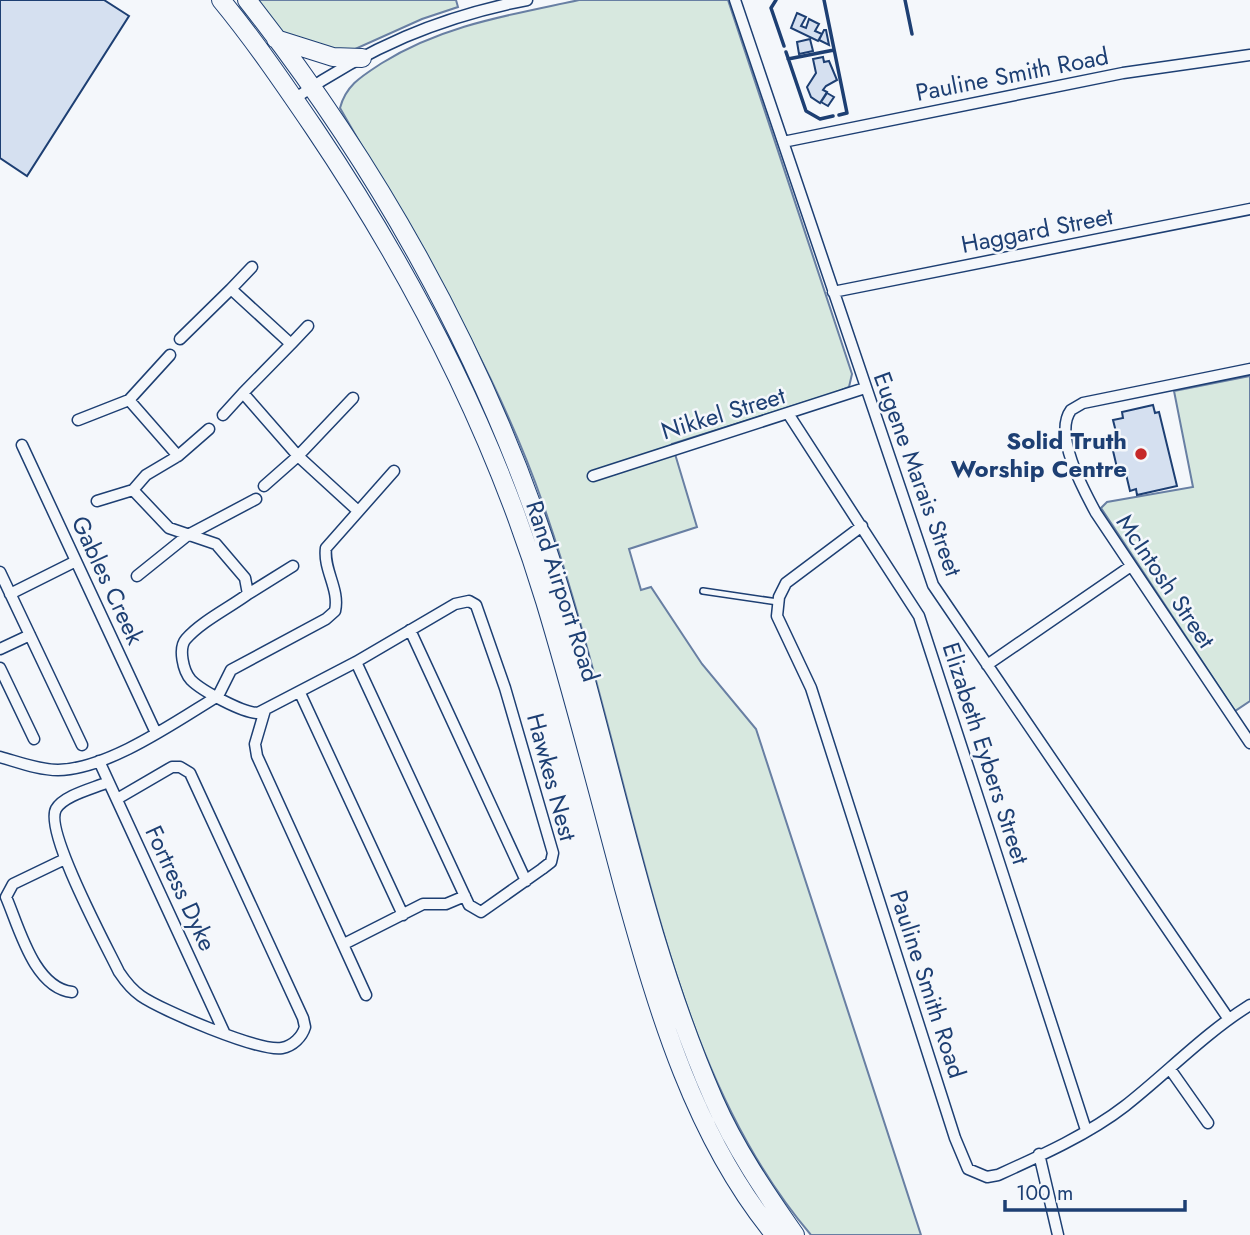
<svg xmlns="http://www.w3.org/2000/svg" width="1250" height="1235" viewBox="0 0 1250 1235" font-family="Jost,sans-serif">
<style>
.green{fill:#d7e8df;stroke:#687fa3;stroke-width:2}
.building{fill:#d5e0f0;stroke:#1d3f73;stroke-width:2}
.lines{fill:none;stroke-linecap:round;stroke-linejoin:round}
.lane-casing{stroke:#1d3f73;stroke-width:8}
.street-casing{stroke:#1d3f73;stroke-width:13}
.primary-casing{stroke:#1d3f73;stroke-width:20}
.lane{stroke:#f4f7fb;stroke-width:5}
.street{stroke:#f4f7fb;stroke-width:10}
.primary{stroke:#f4f7fb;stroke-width:18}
.wall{stroke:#1d3f73;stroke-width:3.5}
.poi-dot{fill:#c62828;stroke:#f4f7fb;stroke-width:2.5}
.labels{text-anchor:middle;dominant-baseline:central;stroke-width:5;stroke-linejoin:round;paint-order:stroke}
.street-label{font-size:24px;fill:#1d3f73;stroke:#f4f7fb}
.poi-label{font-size:24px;font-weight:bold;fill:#1d3f73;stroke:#f4f7fb;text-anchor:end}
</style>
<rect width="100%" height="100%" fill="#f4f7fb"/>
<path class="green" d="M256,0H456L458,7L422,19L353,50L335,51L292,38L281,31Z
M579,0H728L852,374L849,387L834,393L672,444L697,527L629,549L641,590L651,587L702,664L756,729L921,1235H811C718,1126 676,984 640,848C609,733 582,616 543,504C494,363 413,236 340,108C346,85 362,76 382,63C443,25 510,15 579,0Z
M1250,376V701L1235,711L1101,508L1107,502L1193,487L1174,391Z"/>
<path class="building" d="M0,0H104L129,16L27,176L0,158Z
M797,13L806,17L801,26L806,28L809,19L819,24L815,31L822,34L818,41L791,28Z
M824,30H826L829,45L819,40Z
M810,39L813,51L799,54L797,42Z
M823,57L824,62L829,61L837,80L826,86L823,90L827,92L820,103L811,97L807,87L816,73L813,59Z
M827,93L834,97L828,106L821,102Z
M1153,405L1155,413L1159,412L1177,486L1137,495L1136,489L1130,491L1125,470L1118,472L1110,438L1117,436L1113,420L1123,418L1122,412Z"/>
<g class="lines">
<defs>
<path id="lane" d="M703,591L778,602"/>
<path id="street" d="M735,0L933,585L1228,1018
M294,99C368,48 439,17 527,0
M783,142L1123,73L1250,55
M231,289L252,267
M833,292L1250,209
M180,339L231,289L291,344L243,393L298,456L358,511
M291,344L308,326
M170,355L129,400L178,456L146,475L133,490L169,528L216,544L245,578L248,594C229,608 202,621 186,639C178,648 183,671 191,680C202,691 243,713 258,713L356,662L455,604L469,601L476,605L505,688L553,853L551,862L542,869L481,912L469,905L356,662
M1250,369L1083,403L1071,410C1053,434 1083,489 1096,513L1250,743
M223,415L243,393
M789,415L919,616L1086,1130
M78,420L129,400
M22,445L156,733
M178,456L209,429
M593,476L865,388
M264,486L298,456L353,398
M97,501L133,490
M862,526L786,583L779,597L777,616L811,688L955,1138L968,1169L987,1177L998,1175C1040,1156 1089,1134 1125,1106C1167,1073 1205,1033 1250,1005
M0,572L82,745
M137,576L188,535L256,499
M10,594L76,561
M248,594L293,566
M410,630L526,881
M0,649L30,635
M987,665L1131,566
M0,668L34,739
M300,693L403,915
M218,696L231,670L326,619L335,611C340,589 323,570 326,548L394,471
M265,710L255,744L257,756L366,995
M0,757C18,762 39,770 58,770C109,769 175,722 218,696
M99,761L224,1032
M108,782C95,788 64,795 56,809C44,831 106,945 119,972C125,981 131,989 141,996C161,1010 259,1052 282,1048C293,1046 302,1037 305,1027L303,1018L190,773L180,767H172L117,799
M65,859L13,884L6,897C19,927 34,988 72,992
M344,944L423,904H446L465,896
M1170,1069L1208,1123
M1039,1154L1058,1235"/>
<path id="primary" d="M221,0C254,40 284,84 314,128C411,272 494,433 545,601C574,697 599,795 625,892C658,1011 695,1138 775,1235
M247,0C374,161 477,343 543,537C606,723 635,920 714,1100C735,1148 765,1192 795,1235
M276,39L333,57L362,58"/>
</defs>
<use href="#lane" class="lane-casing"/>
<use href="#street" class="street-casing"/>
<use href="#primary" class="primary-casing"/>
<use href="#lane" class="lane"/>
<use href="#street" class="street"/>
<use href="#primary" class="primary"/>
<path class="wall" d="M776,0L771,8L784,46
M824,0L847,113L839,115
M905,0L912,34
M786,52L806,111L820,119L833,116
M788,59L834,50"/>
</g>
<circle class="poi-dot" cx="1141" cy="454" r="7"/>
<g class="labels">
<g class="street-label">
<text transform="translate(1012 74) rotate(-11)">Pauline Smith Road</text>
<text transform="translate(1037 230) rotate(-11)">Haggard Street</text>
<text transform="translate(723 413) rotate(-17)">Nikkel Street</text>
<text transform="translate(918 474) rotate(70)">Eugene Marais Street</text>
<text transform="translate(108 580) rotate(65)">Gables Creek</text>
<text transform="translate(1166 581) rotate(56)">McIntosh Street</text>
<text transform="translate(563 591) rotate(72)">Rand Airport Road</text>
<text transform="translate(986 753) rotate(72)">Elizabeth Eybers Street</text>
<text transform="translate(552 777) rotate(75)">Hawkes Nest</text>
<text transform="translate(181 888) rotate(65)">Fortress Dyke</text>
<text transform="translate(928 984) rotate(72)">Pauline Smith Road</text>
</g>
<g class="poi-label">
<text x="1127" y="440">Solid Truth<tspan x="1127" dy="28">Worship Centre</tspan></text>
</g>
</g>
<path d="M1005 1200v10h180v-10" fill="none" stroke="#1d3f73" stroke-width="3.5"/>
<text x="1016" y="1200" font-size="21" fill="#1d3f73" stroke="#f4f7fb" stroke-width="5" paint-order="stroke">100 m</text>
</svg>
